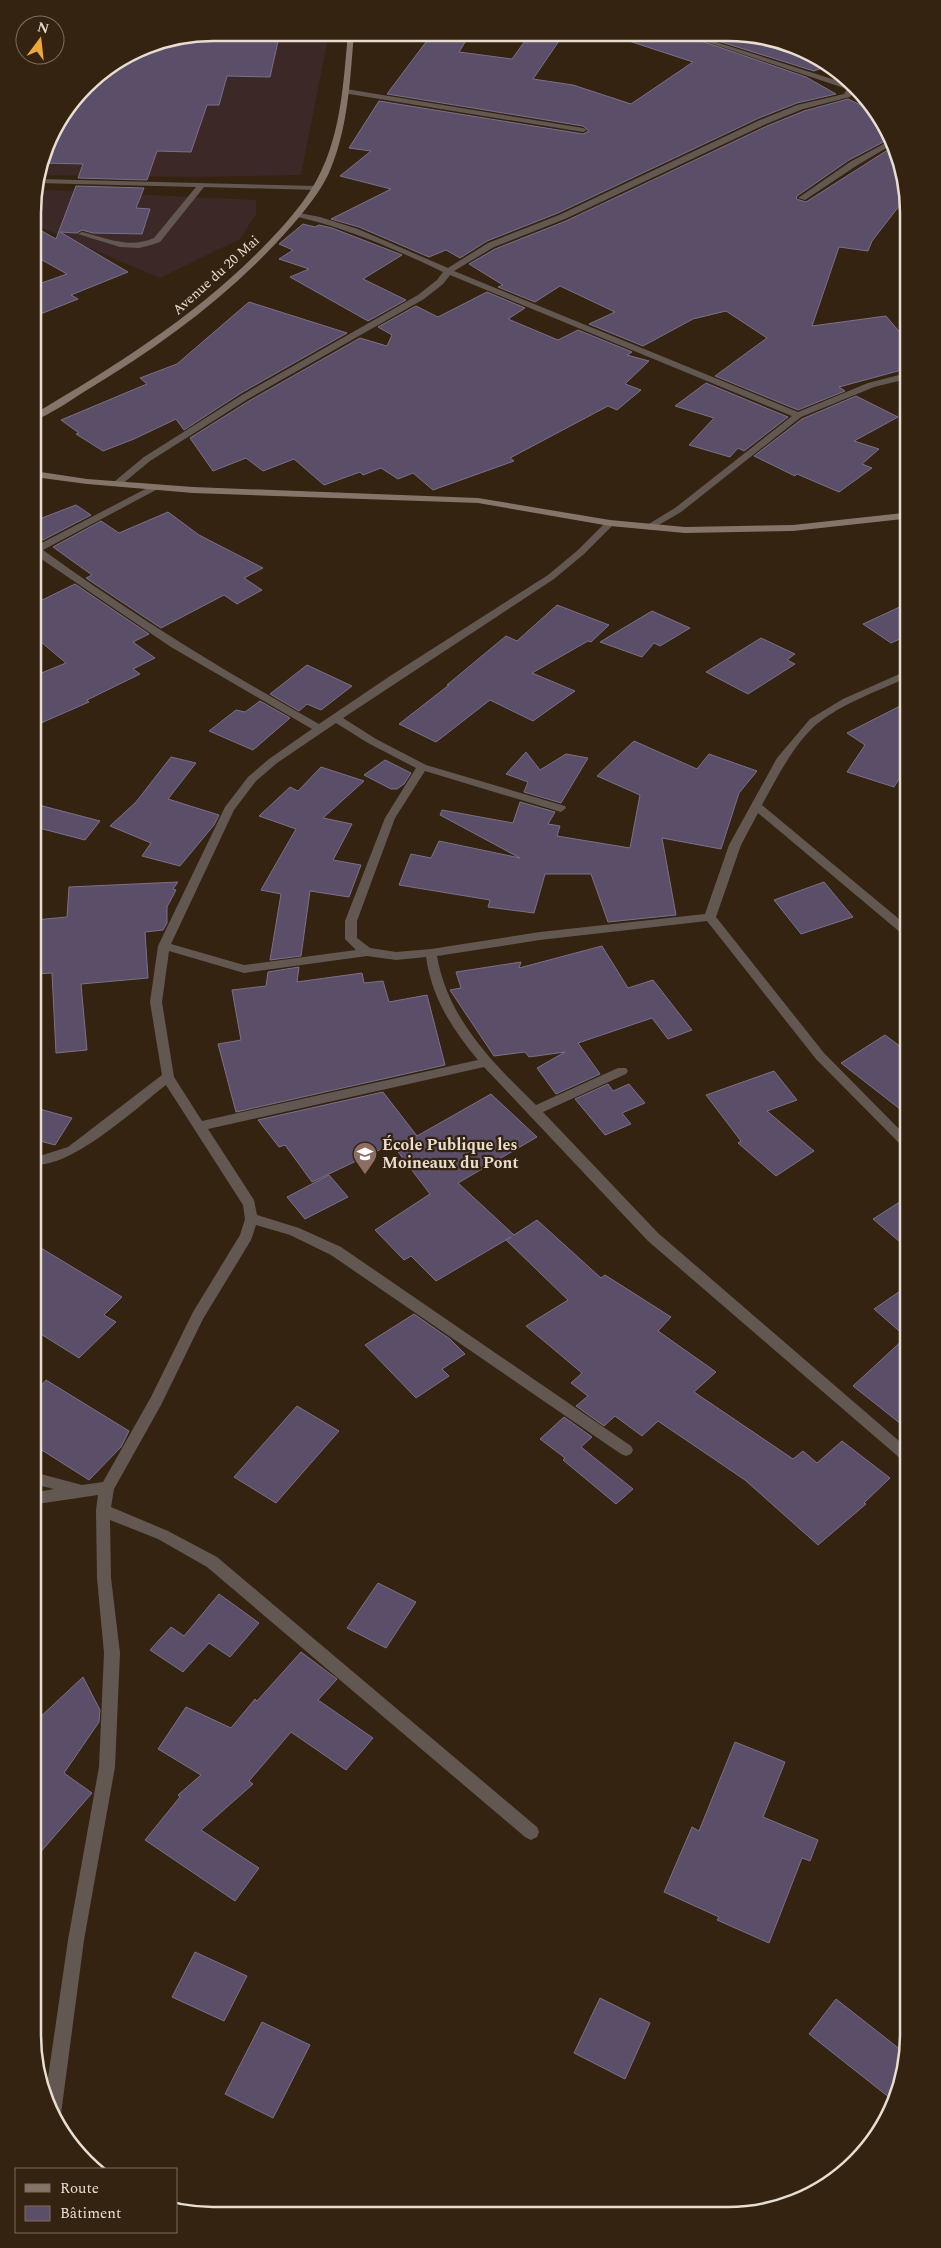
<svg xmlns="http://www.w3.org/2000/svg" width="941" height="2248" viewBox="0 0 941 2248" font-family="Spectral,serif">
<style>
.industrial{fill:#3c2827}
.building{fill:#5a4e69;stroke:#7b7089}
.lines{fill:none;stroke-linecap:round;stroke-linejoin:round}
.street{fill:#635851;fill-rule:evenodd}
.secondary{fill:#857469;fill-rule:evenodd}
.labels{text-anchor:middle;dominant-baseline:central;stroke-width:4.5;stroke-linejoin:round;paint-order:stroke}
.far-street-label{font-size:14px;fill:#e8ddd1;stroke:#342310}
.poi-label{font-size:16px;font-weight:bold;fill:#e8ddd1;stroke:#342310;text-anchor:start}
.rim{fill:none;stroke:#e8ddd1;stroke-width:2.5}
</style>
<rect width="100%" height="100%" fill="#342310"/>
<path class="industrial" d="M213,33H329L301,175L193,177L40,175L51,133L144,46Z
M45,190L256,200V214L240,239L160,278L33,224L34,195Z"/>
<path class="building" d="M432,34H470L459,52L512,59L530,34L563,35L533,79L573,85L631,104L693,62L626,40L627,35H684L806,77L836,94L797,103L759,118L558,213L487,241L460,258L446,250L429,257L359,227L331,219L391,189L340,176L371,151L349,148L379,101L583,134L589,131L583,126L387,94Z
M196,36L279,37L270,77L227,76L219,105H207L191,152L157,151L147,180L78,178L83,164L43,163L51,133L94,77L144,46Z
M702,36H763L825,67L814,71Z
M848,99L876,112L884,122L891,138L849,160L797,196L796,199L806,202L894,146L902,167L903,201L872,241L868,251L839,247L812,326L886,316L903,336V366L898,371L839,387L845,391L798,410L715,376L767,338L726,311L693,319L643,346L589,324L615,312L560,286L535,302L498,287L503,285L469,264L495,249L566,221L767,126L804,111Z
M76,186L144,188L136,208L150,209L142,234L93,233L82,230L77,233L60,232L128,272L71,295L78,299L33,317V286L67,274L33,255V226L56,239Z
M303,224L315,227L319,225L332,228L402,255L363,279L406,300L368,321L290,277L309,269L279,259L293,250L279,244Z
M487,292L525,308L508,319L558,340L578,330L632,352L627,355L649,361L625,384L641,390L617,410L608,406L510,458L514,461L433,490L413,473L398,479L381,468L363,475L360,472L324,485L294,459L263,471L246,458L213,471L190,438L249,401L360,338L387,346L392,335L378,327L416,306L438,317Z
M249,302L347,333L241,393L184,430L176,419L134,439L103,451L76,434L79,433L61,420L147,384L140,378L177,364Z
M706,383L788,417L744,451L738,448L730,457L689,445L714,418L675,406Z
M856,396L898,417L854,441L879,449L862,464L872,468L839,492L797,474L795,476L754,456L802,419Z
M76,505L91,515L43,540L34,534V521Z
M168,512L199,535L263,568L244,578L262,590L237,604L224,595L161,628L86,578L92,575L53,547L101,521L119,533Z
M75,584L149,634L133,642L155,658L133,669L140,674L87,700L89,702L34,726V676L66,663L34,636V604Z
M557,605L609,625L591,642L588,641L532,673L575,691L533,721L490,700L436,742L399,724L449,685H447L506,636L517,641Z
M904,605V637L891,643L863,624Z
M652,611L690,628L660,646L654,643L642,657L600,642Z
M761,638L795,654L787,660L795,664L748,694L706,672Z
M307,665L352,686L321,710L307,704L299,711L270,694Z
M260,701L290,718L253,750L209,731L236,710L245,712Z
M904,704V771L894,787L847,772L865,745L847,733Z
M634,741L697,769L709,754L757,771L739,793L721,849L662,838L676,915L608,922L591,874H545L534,913L488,907L490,900L399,885L411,854L431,858L439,841L520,858L440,815L442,810L513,823L520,802L555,812L548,824L560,826L557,836L630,848L640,795L597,776Z
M526,752L540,770L566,754L588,758L561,803L524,792L528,782L506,774Z
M171,757L196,763L168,799L219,815L214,825L180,866L142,856L151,843L110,826L136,802Z
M385,760L411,773L404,784L397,789H391L364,775Z
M321,767L364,781L323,818L352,824L333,860L361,865L349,897L310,891L301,956L270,960L281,894L261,890L296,829L259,816L290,787L298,791Z
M35,804L100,821L85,840L35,827Z
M178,882L173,889L176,890L167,907V923L163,930L145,932L148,978L81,984L87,1050L56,1053L52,973L35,974V920L67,917L69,887Z
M824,882L853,917L801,934L774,900Z
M602,946L628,988L653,980L692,1030L668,1039L652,1018L578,1043L600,1074L556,1094L537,1068L565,1052L529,1057L525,1052L494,1056L450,990L461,988L456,972L521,962L519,968Z
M299,967L297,982L362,973L364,983L383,981L389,1002L427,995L445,1065L236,1112L218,1044L241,1040L232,990L266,986L268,972Z
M885,1035L905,1050V1113L841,1063Z
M774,1071L797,1100L767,1111L814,1151L776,1176L738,1143L741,1141L706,1095Z
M608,1084L613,1091L629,1084L645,1103L622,1113L631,1124L605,1135L575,1099Z
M383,1092L417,1136L491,1094L537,1137L458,1183L514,1235L537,1220L601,1278L605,1275L671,1317L658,1331L716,1372L694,1392L793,1459L803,1451L817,1463L842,1441L890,1478L864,1503L866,1504L818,1545L745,1480L658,1421L642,1436L615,1416L604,1426L576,1406L588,1396L571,1383L582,1373L526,1326L568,1300L506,1240L511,1237L436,1281L411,1256L404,1260L375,1230L430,1194L392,1144L312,1182L285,1145L279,1147L258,1120Z
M36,1108L72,1118L55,1145L36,1140Z
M329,1175L348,1197L305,1219L287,1197Z
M906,1198V1247L873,1219Z
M36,1245L122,1297L104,1315L116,1322L79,1358L36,1331Z
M906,1287V1428L853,1386L906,1337L874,1309Z
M414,1314L450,1339L465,1354L442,1369L449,1376L416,1398L365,1345Z
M46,1380L129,1431L121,1447L89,1480L37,1447L36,1392Z
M297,1406L339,1431L276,1503L234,1477Z
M564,1417L592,1437L581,1447L633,1489L616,1504L563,1460L565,1458L540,1439Z
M378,1583L416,1602L386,1648L347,1628Z
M219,1594L259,1623L230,1657L209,1643L183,1672L150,1650L171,1627L184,1636Z
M301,1652L337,1679L318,1700L373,1738L346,1770L291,1732L249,1781L253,1784L201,1830L259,1868L235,1901L145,1840L180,1797L178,1795L201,1775L158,1749L186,1707L231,1728L255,1699L257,1701Z
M83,1677L100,1710L99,1722L64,1773L92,1793L38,1855L37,1720Z
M735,1742L785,1762L763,1817L818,1840L810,1861L802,1858L769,1943L717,1920L719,1917L664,1892L692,1827L699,1831Z
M195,1952L247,1976L224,2021L172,1997Z
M600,1998L650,2023L625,2079L574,2053Z
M836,1999L906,2054L895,2102L809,2034Z
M262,2022L310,2045L273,2118L225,2094Z"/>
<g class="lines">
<path class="street" d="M686,35L697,36L854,86L860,93L853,91L850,97L803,109L766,124L565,219L494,247L454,271L798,412L868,383L903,374V380L874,387L801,417L681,512L650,530L647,529V525L675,508L792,416L450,275L443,284L424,299L248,399L150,461L121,485H115V481L144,457L242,395L418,295L437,280L443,272C395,249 347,228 294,216V212L320,217L358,229L448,268L488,243L559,215L760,120L797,105L844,94L847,89Z
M346,89L583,128L587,130L583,132L343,93L342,91Z
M891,140L893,144L856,166L805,200L798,198L850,162Z
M39,179L317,186L321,188L317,190L204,187L160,242L151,245L139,248L120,247L78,234L82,232C107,238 129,249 154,238L196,187L38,183Z
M153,485L156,486V490L43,550C131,614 224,671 319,724L390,676L548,575L578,550L607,521H613L615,523L584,554L554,579L343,718L376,739L426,765L565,806L566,808L561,812L425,771L395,818L357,921V938L370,948L396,952L431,949L540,932L705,914L729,845L777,758L810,719L843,699L904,672V679C876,692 843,703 818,723C795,742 776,779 762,805L905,924V934L901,933L758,813L741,845L716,917L824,1053L905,1135V1147L901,1145L816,1059L707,921L540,940L437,956C448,1019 492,1062 536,1105L618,1068H626L628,1071L626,1074L543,1112L658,1233L906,1447V1461L901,1459L648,1241L484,1067L208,1129L254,1200L257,1215L299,1228L341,1247L631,1446L633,1450L631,1454L626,1456L621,1454L331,1255L290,1235L256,1225L251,1240L203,1319L161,1405L114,1489L111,1507L168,1531L217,1557L537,1827L539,1832L537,1837L531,1840L525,1837L207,1567L158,1539L110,1520L111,1578L120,1653L115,1767L84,1940L61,2114L58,2120L55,2121L45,2098L68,1940L99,1767L104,1653L97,1578L96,1510L98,1495L37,1504V1492L54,1489L37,1485V1473L82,1485L103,1482L151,1397L193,1312L240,1235L245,1219L243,1205L166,1085C135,1109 75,1165 36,1165V1155H43L68,1147L162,1075L150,1002L158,946L225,807L248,777L269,759L312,729L171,647L34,554V547ZM336,723L368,743L416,768L385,818L345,921V939L356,950L244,965L171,944L234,810L256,781L277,763ZM169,951L244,973L367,956L396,960L426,957C432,998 452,1029 478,1060L202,1121L174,1077L162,1002Z"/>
<path class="secondary" d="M348,33H354C350,81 348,131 328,175C316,199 296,221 278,241C222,301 157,348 87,390C72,399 49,416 34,420V414C119,364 202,312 270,240C293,216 314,191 326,160C342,120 344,75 348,33Z
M34,471L87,479L193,487L478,498L610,520L685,527L793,525L903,513V519L793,531L685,533L610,526L478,503L193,493L87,484L34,477Z"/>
</g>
<defs>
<symbol id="school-pin" viewBox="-11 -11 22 30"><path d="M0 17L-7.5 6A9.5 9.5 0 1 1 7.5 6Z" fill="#8d6e63" stroke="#342310"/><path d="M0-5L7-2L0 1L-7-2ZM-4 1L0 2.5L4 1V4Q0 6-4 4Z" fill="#fff"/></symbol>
</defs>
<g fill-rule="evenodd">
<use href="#school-pin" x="351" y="1140" width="28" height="38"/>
</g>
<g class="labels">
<g class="far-street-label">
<text transform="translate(216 275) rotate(-42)">Avenue du 20 Mai</text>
</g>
<g class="poi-label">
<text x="382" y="1145">École Publique les<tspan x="382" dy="18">Moineaux du Pont</tspan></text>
</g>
</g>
<path d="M0 0H941V2248H0ZM213 41H728A172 172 0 0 1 900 213V2035A172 172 0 0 1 728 2207H213A172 172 0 0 1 41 2035V213A172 172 0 0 1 213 41Z" fill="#342310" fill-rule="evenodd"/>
<path class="rim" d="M213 41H728A172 172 0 0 1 900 213V2035A172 172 0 0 1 728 2207H213A172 172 0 0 1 41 2035V213A172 172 0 0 1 213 41Z"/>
<rect x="15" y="2168" width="162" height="65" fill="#342310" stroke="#7c6d5d"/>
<rect x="25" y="2184" width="25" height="8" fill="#857469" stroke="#7c6d5d"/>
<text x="60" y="2193" font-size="15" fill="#e8ddd1">Route</text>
<rect x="25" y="2206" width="25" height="15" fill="#5a4e69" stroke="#7c6d5d"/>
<text x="60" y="2218" font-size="15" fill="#e8ddd1">Bâtiment</text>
<g transform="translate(40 40) rotate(15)"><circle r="24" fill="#342310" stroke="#7c6d5d"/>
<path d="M0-4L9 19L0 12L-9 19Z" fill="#eda83c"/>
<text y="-8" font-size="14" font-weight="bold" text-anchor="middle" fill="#e8ddd1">N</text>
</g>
</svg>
